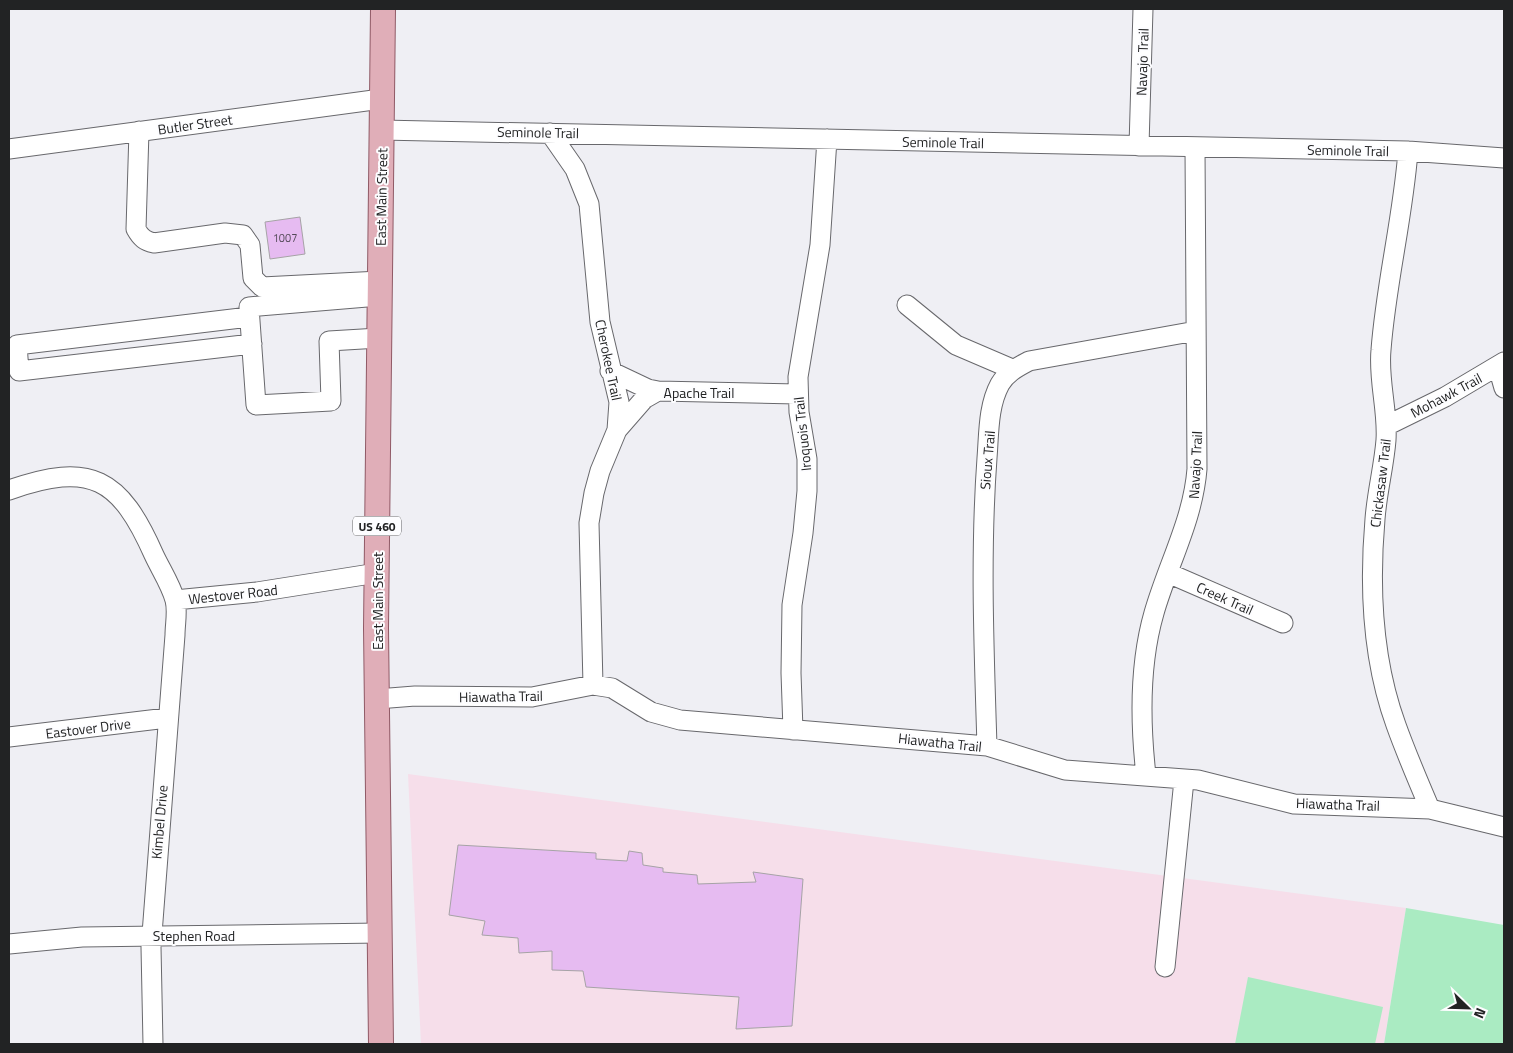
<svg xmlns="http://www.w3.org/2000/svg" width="1513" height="1053" viewBox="0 0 1513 1053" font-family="'Titillium Web',sans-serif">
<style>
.education{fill:#f6deea}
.green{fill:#aaebc2}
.building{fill:#e6bbf1;stroke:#a6a3a6}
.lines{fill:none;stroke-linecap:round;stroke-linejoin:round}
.minor-casing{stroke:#68686c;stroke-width:21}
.major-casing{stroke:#905a66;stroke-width:26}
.minor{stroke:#fff;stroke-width:19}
.major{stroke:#e0aeb8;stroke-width:24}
.labels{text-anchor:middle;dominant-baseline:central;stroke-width:4;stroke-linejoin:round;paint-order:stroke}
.number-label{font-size:11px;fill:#534957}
.shield{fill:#fdfdff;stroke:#646466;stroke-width:1}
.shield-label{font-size:12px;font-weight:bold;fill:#222324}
.street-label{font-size:14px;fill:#222324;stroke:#fdfdff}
</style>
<rect width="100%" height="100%" fill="#efeff4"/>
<path class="education" d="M408,774L1406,908L1384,1044H421Z"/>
<path class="green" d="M1406,908L1504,925V1044H1384Z
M1248,977L1383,1007L1375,1044H1235Z"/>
<path class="building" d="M300,217L305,254L270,259L265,222Z
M458,845L596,853V859L627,861L629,851L642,853L643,865L663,868V872L697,875L698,884L756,882L753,872L803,879L792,1026L736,1029L739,997L586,987L583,971L552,970V951L519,953L518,938L482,935L485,921L449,915Z"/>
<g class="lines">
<defs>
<path id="minor" d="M381,130L1408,151L1504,158
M139,131L136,229C141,238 145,241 154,243L225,233L243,235L250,245L253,278L262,287L380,281
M550,133L575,169L589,204L600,322L619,402L617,430L600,471L594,493L589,523L593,685
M1139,146L1143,9
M9,149L381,99
M1408,151C1403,218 1386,283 1381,350C1378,380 1388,410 1386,440C1384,466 1377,492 1375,519C1369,588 1372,659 1396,725C1406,753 1418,781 1430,809
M907,305L956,345L1012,369
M249,317L17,345L19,371L252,344
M379,338L329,341L331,401L256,405L249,307L379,296
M1498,367L1504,388
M610,371L648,389L658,391
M1386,426L1445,397L1504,362
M617,430L644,399L658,391L797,394
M9,490C91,461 120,478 154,555C161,570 171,585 175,600C178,611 175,624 175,635L151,947L153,1044
M1168,573L1283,623
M175,600L257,592L377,573
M377,699L415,696L532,697L593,685L612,688L651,712L680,720L987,746L1065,770L1198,780L1294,804L1430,809L1504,827
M793,730L791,673L792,605L803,533L807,491V459L799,412L798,377L820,245L827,139
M9,737L167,718
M987,746C984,650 980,554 987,458C989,433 988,406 1000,384C1007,372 1018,367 1029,361L1196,331
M1146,775C1140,722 1139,665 1154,613C1168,564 1193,520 1197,469L1195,148
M9,944L82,937L380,933
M1165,967L1184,780"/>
<path id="major" d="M381,1044L376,628L383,9"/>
</defs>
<use href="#minor" class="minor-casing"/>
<use href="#major" class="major-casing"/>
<use href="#minor" class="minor"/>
<use href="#major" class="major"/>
</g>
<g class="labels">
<g class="number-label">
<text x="285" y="238">1007</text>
</g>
<rect class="shield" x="353" y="516.5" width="48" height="19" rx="4"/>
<g class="shield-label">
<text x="377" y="526">US 460</text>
</g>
<g class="street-label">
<text transform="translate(1142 62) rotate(-88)">Navajo Trail</text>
<text transform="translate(195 124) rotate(-8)">Butler Street</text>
<text transform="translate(538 132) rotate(1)">Seminole Trail</text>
<text transform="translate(943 142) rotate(1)">Seminole Trail</text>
<text transform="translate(1348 150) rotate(1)">Seminole Trail</text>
<text transform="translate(381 197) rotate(-89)">East Main Street</text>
<text transform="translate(609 360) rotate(78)">Cherokee Trail</text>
<text x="699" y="392">Apache Trail</text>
<text transform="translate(1446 395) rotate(-28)">Mohawk Trail</text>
<text transform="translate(802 434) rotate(-96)">Iroquois Trail</text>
<text transform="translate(987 460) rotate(-85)">Sioux Trail</text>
<text transform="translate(1195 465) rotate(-87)">Navajo Trail</text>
<text transform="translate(1380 483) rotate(-83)">Chickasaw Trail</text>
<text transform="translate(233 594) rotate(-6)">Westover Road</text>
<text transform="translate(1225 598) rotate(24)">Creek Trail</text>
<text transform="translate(377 601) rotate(-90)">East Main Street</text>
<text transform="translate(501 696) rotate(-1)">Hiawatha Trail</text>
<text transform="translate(88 728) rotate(-7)">Eastover Drive</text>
<text transform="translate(940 742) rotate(6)">Hiawatha Trail</text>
<text transform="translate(1338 804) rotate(2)">Hiawatha Trail</text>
<text transform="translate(159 822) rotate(-85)">Kimbel Drive</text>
<text x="194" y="935">Stephen Road</text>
</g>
</g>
<rect width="1513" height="1053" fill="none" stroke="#222324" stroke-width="20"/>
<g transform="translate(1468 1008) rotate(113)" stroke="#fdfdff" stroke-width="4" paint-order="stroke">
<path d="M0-4L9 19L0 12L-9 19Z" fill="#222324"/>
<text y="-8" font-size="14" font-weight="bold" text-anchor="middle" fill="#222324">N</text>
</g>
</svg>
